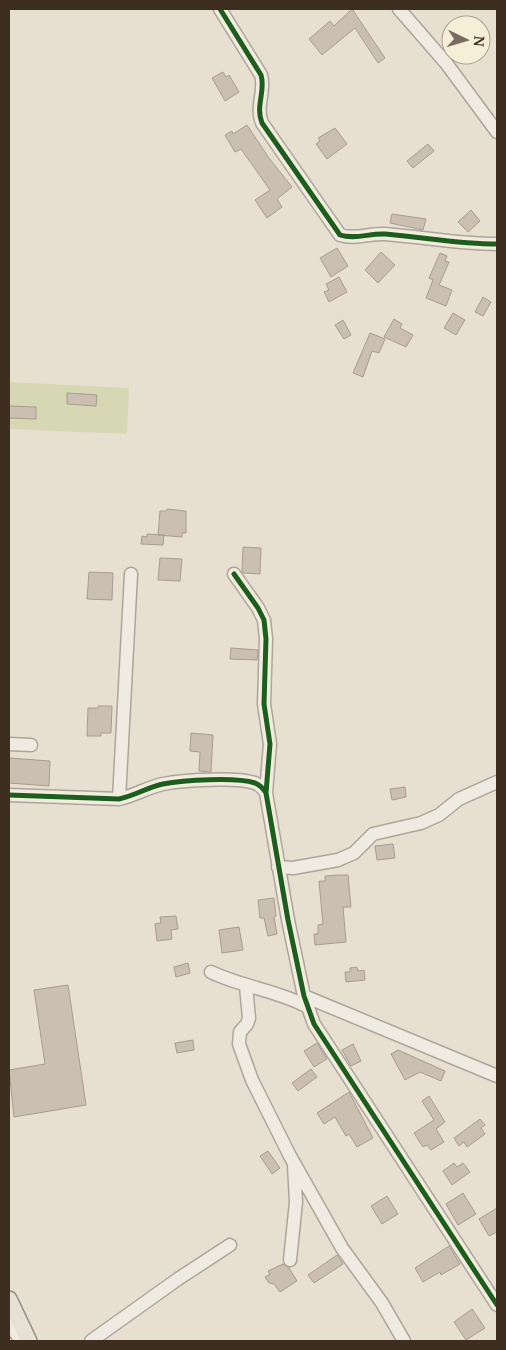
<svg xmlns="http://www.w3.org/2000/svg" width="506" height="1350" viewBox="0 0 506 1350" font-family="'Noto Serif',serif">
<style>
.green{fill:#d6d7b3}
.building{fill:#cbbfb2;stroke:#a89c90}
.lines{fill:none;stroke-linecap:round;stroke-linejoin:round}
.minor-casing{stroke:#ada599;stroke-width:15}
.major-casing{stroke:#928b80;stroke-width:18}
.minor{stroke:#efebe3;stroke-width:12}
.major{stroke:#e6e1d4;stroke-width:15}
.cycleway-casing{stroke:#f7eed8;stroke-width:8}
.cycleway{stroke:#1b5e20;stroke-width:5}
</style>
<rect width="100%" height="100%" fill="#e7e0d1"/>
<path class="green" d="M9,382L129,388L127,434L9,429Z"/>
<path class="building" d="M352,9L385,58L378,63L355,28L322,55L309,39L330,21L334,26Z
M223,72L226,77L229,75L239,92L225,101L212,78Z
M247,125L269,158L292,187L277,199L282,207L267,218L255,200L270,190L241,149L235,152L225,135L232,131L233,134Z
M335,128L347,144L327,159L316,144L320,141L318,138Z
M428,144L434,151L413,168L407,161Z
M471,210L480,221L468,232L458,222Z
M392,214L426,219L423,230L390,223Z
M337,248L348,266L331,277L320,258Z
M381,252L395,265L378,283L365,270Z
M440,253L447,256L445,261L449,262L439,285L452,290L446,306L426,298L433,280L429,278Z
M339,277L347,292L329,302L324,292L329,290L326,284Z
M483,297L491,302L483,316L475,312Z
M453,313L465,320L456,335L444,328Z
M394,319L402,324L400,328L413,335L406,347L384,337Z
M343,320L351,335L344,339L335,325Z
M370,333L385,339L379,353L372,351L363,377L353,373Z
M67,393L97,395L96,406L67,404Z
M9,406L36,407V419L9,418Z
M167,509L186,511V533H182V537L158,535L160,511H166Z
M147,534L164,535L163,545L141,544L142,536L147,537Z
M243,547L261,548L260,574L243,573L242,571Z
M160,558L182,559L180,581L158,580Z
M89,572L113,573L112,600L87,599Z
M231,648L258,650L257,660L230,659Z
M98,706H112L111,733H101V736H87L88,708H98Z
M191,733L213,735L211,772L199,771L200,752L190,751Z
M9,758L50,761L49,786L9,783Z
M405,787L406,797L392,800L390,789Z
M393,844L395,858L377,860L375,846Z
M339,875H348L351,907H343L346,942L315,945L314,934H318V925L323,924L319,881H325V876Z
M274,898L276,916L274,917L277,934L268,936L264,918H260L258,900Z
M176,916L178,929L171,930L172,939L157,941L155,924L161,923L160,917Z
M239,927L243,950L222,953L219,930Z
M188,963L190,973L176,977L174,967Z
M357,967L358,971L364,970L365,980L346,982L345,972H350V968Z
M68,985L86,1105L14,1117L9,1070L45,1064L34,990Z
M193,1040L194,1050L177,1053L175,1043Z
M317,1043L327,1059L314,1067L304,1051Z
M353,1044L361,1061L351,1066L342,1050Z
M398,1050L445,1071L441,1081L420,1072L405,1080L391,1054Z
M311,1069L317,1077L298,1091L292,1083Z
M349,1092L373,1138L357,1147L349,1134L346,1136L335,1117L324,1124L317,1113Z
M429,1096L445,1122L436,1129L444,1142L431,1150L427,1145L423,1147L414,1133L434,1120L422,1101Z
M480,1119L485,1125L481,1128L485,1134L467,1147L464,1142L459,1146L454,1138Z
M268,1151L280,1168L272,1174L260,1156Z
M454,1163L457,1167L463,1163L470,1172L452,1185L443,1171Z
M463,1193L476,1214L458,1225L446,1204Z
M387,1196L398,1214L382,1224L371,1206Z
M497,1208V1232L489,1236L479,1219Z
M449,1246L460,1264L441,1275L440,1272L423,1282L415,1268Z
M337,1255L343,1264L314,1283L308,1275Z
M283,1264L289,1268L297,1281L280,1292L274,1284L269,1283L265,1277L270,1274L268,1271Z
M472,1309L485,1328L466,1340L454,1322Z"/>
<g class="lines">
<defs>
<path id="minor" d="M220,9L261,75C266,91 255,106 262,123L340,235C355,240 370,233 385,234C423,237 459,244 497,244
M399,9L446,63L497,132
M234,574L258,608L264,620L266,639L264,704L270,744L266,793L288,920L304,996L314,1024L497,1305
M9,744L31,745
M9,795L119,799C134,796 148,787 163,784C183,780 236,777 255,783C260,785 263,788 266,793
M119,799L131,574
M278,867L293,868L338,860L354,853L373,834L421,823L439,815L459,799L497,782
M211,972C242,987 276,990 306,1006
M246,986L249,1018L247,1024L240,1032L239,1044L252,1080L290,1156L342,1248L382,1303L404,1341
M304,996L497,1076
M290,1260L296,1202L294,1165
M9,1323L21,1341
M91,1341L178,1279L230,1245"/>
<path id="major" d="M9,1299L29,1341"/>
</defs>
<use href="#minor" class="minor-casing"/>
<use href="#major" class="major-casing"/>
<use href="#minor" class="minor"/>
<use href="#major" class="major"/>
<defs>
<path id="cycleway" d="M220,9L261,75C266,91 255,106 262,123L340,235C355,240 370,233 385,234C423,237 459,244 497,244
M234,574L258,608L264,620L266,639L264,704L270,744L266,793L288,920L304,996L314,1024L497,1305
M9,795L119,799C134,796 148,787 163,784C183,780 236,777 255,783C260,785 263,788 266,793"/>
</defs>
<use href="#cycleway" class="cycleway-casing"/>
<use href="#cycleway" class="cycleway"/>
</g>
<rect width="506" height="1350" fill="none" stroke="#3d2e20" stroke-width="20"/>
<g transform="translate(466 40) rotate(95)"><circle r="24" fill="#f7eed8" stroke="#ada18e"/>
<path d="M0-4L9 19L0 12L-9 19Z" fill="#786c5e"/>
<text y="-8" font-size="14" font-weight="bold" text-anchor="middle" fill="#3d2e20">N</text>
</g>
</svg>
